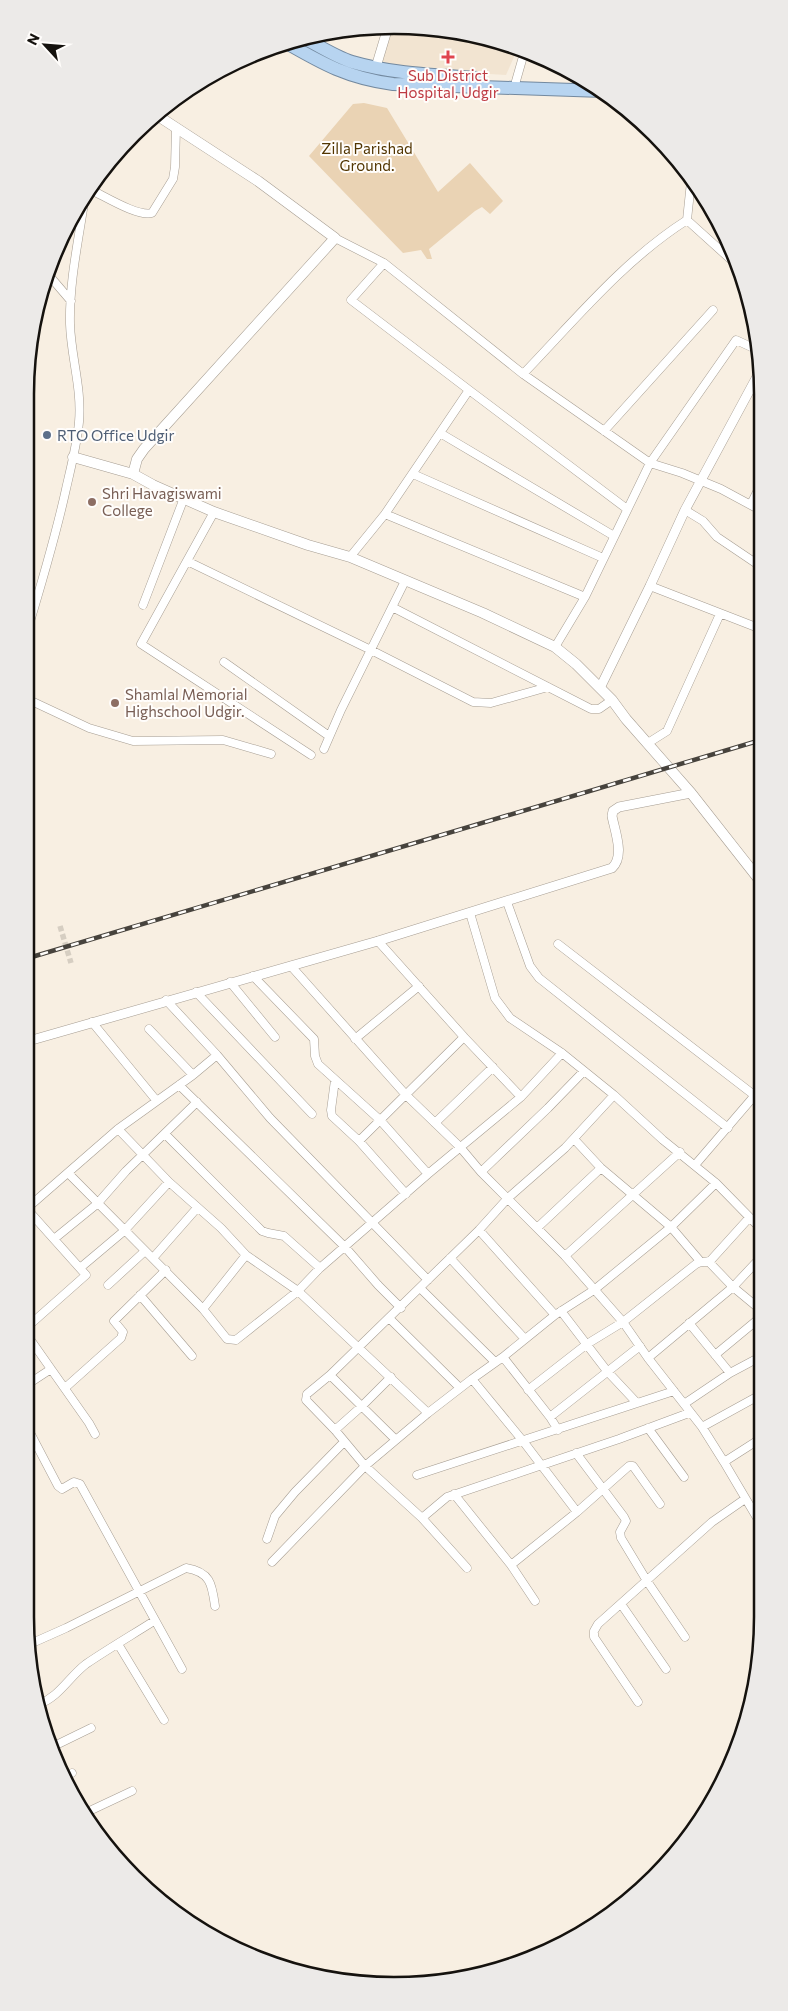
<svg xmlns="http://www.w3.org/2000/svg" width="788" height="2011" viewBox="0 0 788 2011" font-family="Commissioner,sans-serif">
<style>
.medical{fill:#f2e4d1}
.green{fill:#ead3b4}
.lines{fill:none;stroke-linecap:round;stroke-linejoin:round}
.pedestrian-tunnel{stroke:#d6cec2;stroke-width:5.5;stroke-dasharray:5.5 3;stroke-linecap:butt}
.minor-casing{stroke:#a69d92;stroke-width:9}
.tertiary-casing{stroke:#a69d92;stroke-width:10}
.secondary-casing{stroke:#a69d92;stroke-width:11}
.trunk-casing{stroke:#73899f;stroke-width:14}
.minor{stroke:#fff;stroke-width:8}
.tertiary{stroke:#fff;stroke-width:9}
.secondary{stroke:#fff;stroke-width:10}
.trunk{stroke:#b7d4f0;stroke-width:12}
.rail-casing{stroke:#47433d;stroke-width:4.5}
.rail{stroke:#fffdfb;stroke-width:2.5;stroke-dasharray:8;stroke-linecap:butt}
.health-dot{fill:#e0444e;stroke:#fffdfb;stroke-width:2}
.service-dot{fill:#5c6f8a;stroke:#fffdfb;stroke-width:2}
.education-dot{fill:#8d6e63;stroke:#fffdfb;stroke-width:2}
.labels{text-anchor:middle;dominant-baseline:central;stroke-width:4;stroke-linejoin:round;paint-order:stroke}
.health-label{font-size:15px;fill:#be3a42;stroke:#fffdfb}
.park-label{font-size:15px;fill:#523500;stroke:#fffdfb}
.service-label{font-size:15px;fill:#4e5e75;stroke:#fffdfb;text-anchor:start}
.education-label{font-size:15px;fill:#785e54;stroke:#fffdfb;text-anchor:start}
.rim{fill:none;stroke:#15120e;stroke-width:2.5}
</style>
<rect width="100%" height="100%" fill="#f8efe2"/>
<path class="medical" d="M418,26L490,38L517,50L506,75L390,68L380,64L391,27Z"/>
<path class="green" d="M364,103L387,108L438,192L470,163L503,201L490,214L482,207L475,211L429,249L432,259H427L421,250L403,253L309,156L353,104Z"/>
<g class="lines">
<path class="pedestrian-tunnel" d="M60,926L71,963"/>
<defs>
<path id="minor" d="M516,81L524,53
M691,182L687,220L738,266
M89,189C103,195 137,217 152,213L173,179L175,167L176,128
M335,238L384,263L523,374L650,463L682,473L721,489L760,510
M47,273L71,301
M523,374C575,320 624,260 687,220
M469,390L627,509
M604,431L713,310
M440,433L614,536
M413,474L603,558
M751,504L760,486
M685,510L703,521L717,537L760,566
M214,512L141,644L311,755
M385,514L585,597
M350,557L385,514L469,390L351,300L384,263
M187,561L371,650L473,702L491,703L548,687
M650,586L761,629
M143,605L184,498
M392,607L591,709H599L612,700
M25,638C40,589 55,539 66,489C71,467 77,444 79,422C82,388 71,357 70,324C69,282 79,238 85,196
M555,647L585,597L650,463L736,340L760,351
M224,662L329,736
M25,698L89,728L133,741L223,740L271,754
M648,743L667,731L720,614
M324,749L341,710L405,581
M507,902L530,966L539,978L728,1128
M470,913L495,998L510,1018L562,1053L614,1095L663,1140L716,1183L762,1230
M378,941L464,1037L521,1097
M558,944L754,1095
M291,966L406,1095L460,1147L481,1172L565,1256L623,1322L648,1358L702,1427L724,1462L763,1528
M253,976L314,1039L315,1056L318,1064L380,1120L428,1174
M230,982L275,1037
M196,992L312,1114
M166,1000L217,1055L270,1118L428,1280
M92,1022L156,1100
M149,1029L193,1075L217,1055
M355,1039L419,986
M335,1080L331,1110L332,1116L359,1141L406,1194
M179,1085L345,1247L378,1285L401,1308
M435,1123L493,1067
M118,1129L169,1182L221,1228L246,1255L298,1291L428,1413
M165,1134L262,1231L268,1233L284,1236L320,1268
M574,1139L601,1168L671,1227L700,1261
M359,1141L464,1037
M695,1165L762,1087
M481,1172L548,1108L584,1071
M69,1174L203,1309L227,1339L236,1340L298,1291L320,1268L428,1174L521,1097L562,1053
M25,1210L118,1129L193,1075
M537,1228L601,1168
M479,1230L555,1315
M54,1239L97,1204L126,1171L197,1102
M565,1256L680,1152
M153,1258L197,1208
M450,1258L525,1339
M709,1262L733,1287L762,1311
M80,1268L124,1231L169,1182
M108,1285L145,1251
M420,1288L495,1362
M140,1295L192,1356
M203,1309L246,1255
M561,1311L607,1371L637,1403
M389,1318L460,1388
M689,1323L730,1373
M25,1329L86,1275L27,1209
M25,1332L89,1423L95,1434
M715,1355L762,1316
M503,1357L550,1417L558,1430
M648,1358L733,1287L762,1256
M330,1375L307,1394L306,1400L335,1430L365,1466L422,1518L467,1568
M472,1379L523,1441L577,1512
M25,1386L51,1369
M65,1388L121,1338L123,1332L114,1321L166,1270
M528,1390L587,1344L623,1322L696,1264C701,1261 707,1263 711,1260L749,1218
M684,1404L730,1373L762,1356
M550,1417L640,1346
M25,1423L58,1486L62,1489L74,1482L80,1484L182,1669
M702,1427L762,1394
M648,1428L684,1477
M335,1430L362,1406L391,1377
M396,1440L330,1375L479,1230L508,1198L565,1148L614,1095
M576,1453L624,1517L626,1521L620,1532L621,1538L647,1581L685,1637
M724,1462L763,1437
M417,1475L674,1391
M454,1494L511,1565L535,1601
M422,1518L447,1497L619,1439L689,1413
M267,1539L275,1516L295,1492L344,1442
M272,1562L365,1466L428,1413L472,1379L503,1357L555,1315L594,1290L671,1227L716,1183
M511,1565L577,1512L629,1466H633L660,1504
M621,1604L666,1669
M30,1644L66,1628L186,1568C211,1572 212,1585 215,1606
M118,1644L164,1720
M638,1702L594,1637V1631L598,1624L712,1522L745,1499
M39,1704C59,1697 69,1677 86,1664C108,1649 132,1635 154,1621
M50,1748L91,1728
M63,1777L72,1773
M83,1814L132,1791"/>
<path id="tertiary" d="M376,67L388,27
M600,688L650,586L685,510L760,371
M25,1042L378,941L612,868C625,856 615,832 612,816L613,811L619,807L691,793"/>
<path id="secondary" d="M155,114L258,181L335,238L144,449L137,459L133,474L153,485L214,512L308,545L350,557L483,613L555,647L576,664L612,700L626,719L691,793L761,882
M73,457L133,474"/>
<path id="trunk" d="M304,38C319,46 336,57 352,62C393,74 435,75 477,78
M285,42C323,64 348,78 393,84L603,91"/>
</defs>
<use href="#minor" class="minor-casing"/>
<use href="#tertiary" class="tertiary-casing"/>
<use href="#secondary" class="secondary-casing"/>
<use href="#trunk" class="trunk-casing"/>
<use href="#minor" class="minor"/>
<use href="#tertiary" class="tertiary"/>
<use href="#secondary" class="secondary"/>
<use href="#trunk" class="trunk"/>
<defs>
<path id="rail" d="M25,959L761,740"/>
</defs>
<use href="#rail" class="rail-casing"/>
<use href="#rail" class="rail"/>
</g>
<path class="health-dot" d="M445.5 49.5h5v5h5v5h-5v5h-5v-5h-5v-5h5z"/>
<circle class="service-dot" cx="47" cy="435" r="5"/>
<g class="education-dot">
<circle cx="92" cy="502" r="5"/>
<circle cx="115" cy="703" r="5"/>
</g>
<g class="labels">
<g class="health-label">
<text x="448" y="75">Sub District<tspan x="448" dy="17">Hospital, Udgir</tspan></text>
</g>
<g class="park-label">
<text x="367" y="148">Zilla Parishad<tspan x="367" dy="17">Ground.</tspan></text>
</g>
<g class="service-label">
<text x="57" y="435">RTO Office Udgir</text>
</g>
<g class="education-label">
<text x="102" y="493">Shri Havagiswami<tspan x="102" dy="17">College</tspan></text>
<text x="125" y="694">Shamlal Memorial<tspan x="125" dy="17">Highschool Udgir.</tspan></text>
</g>
</g>
<path d="M0 0H788V2011H0ZM394 34H394A360 360 0 0 1 754 394V1617A360 360 0 0 1 394 1977H394A360 360 0 0 1 34 1617V394A360 360 0 0 1 394 34Z" fill="#eceae8" fill-rule="evenodd"/>
<path class="rim" d="M394 34H394A360 360 0 0 1 754 394V1617A360 360 0 0 1 394 1977H394A360 360 0 0 1 34 1617V394A360 360 0 0 1 394 34Z"/>
<g transform="translate(45 45) rotate(296)" stroke="#fffdfb" stroke-width="4" paint-order="stroke">
<path d="M0-4L9 19L0 12L-9 19Z" fill="#15120e"/>
<text y="-8" font-size="14" font-weight="bold" text-anchor="middle" fill="#15120e">N</text>
</g>
</svg>
